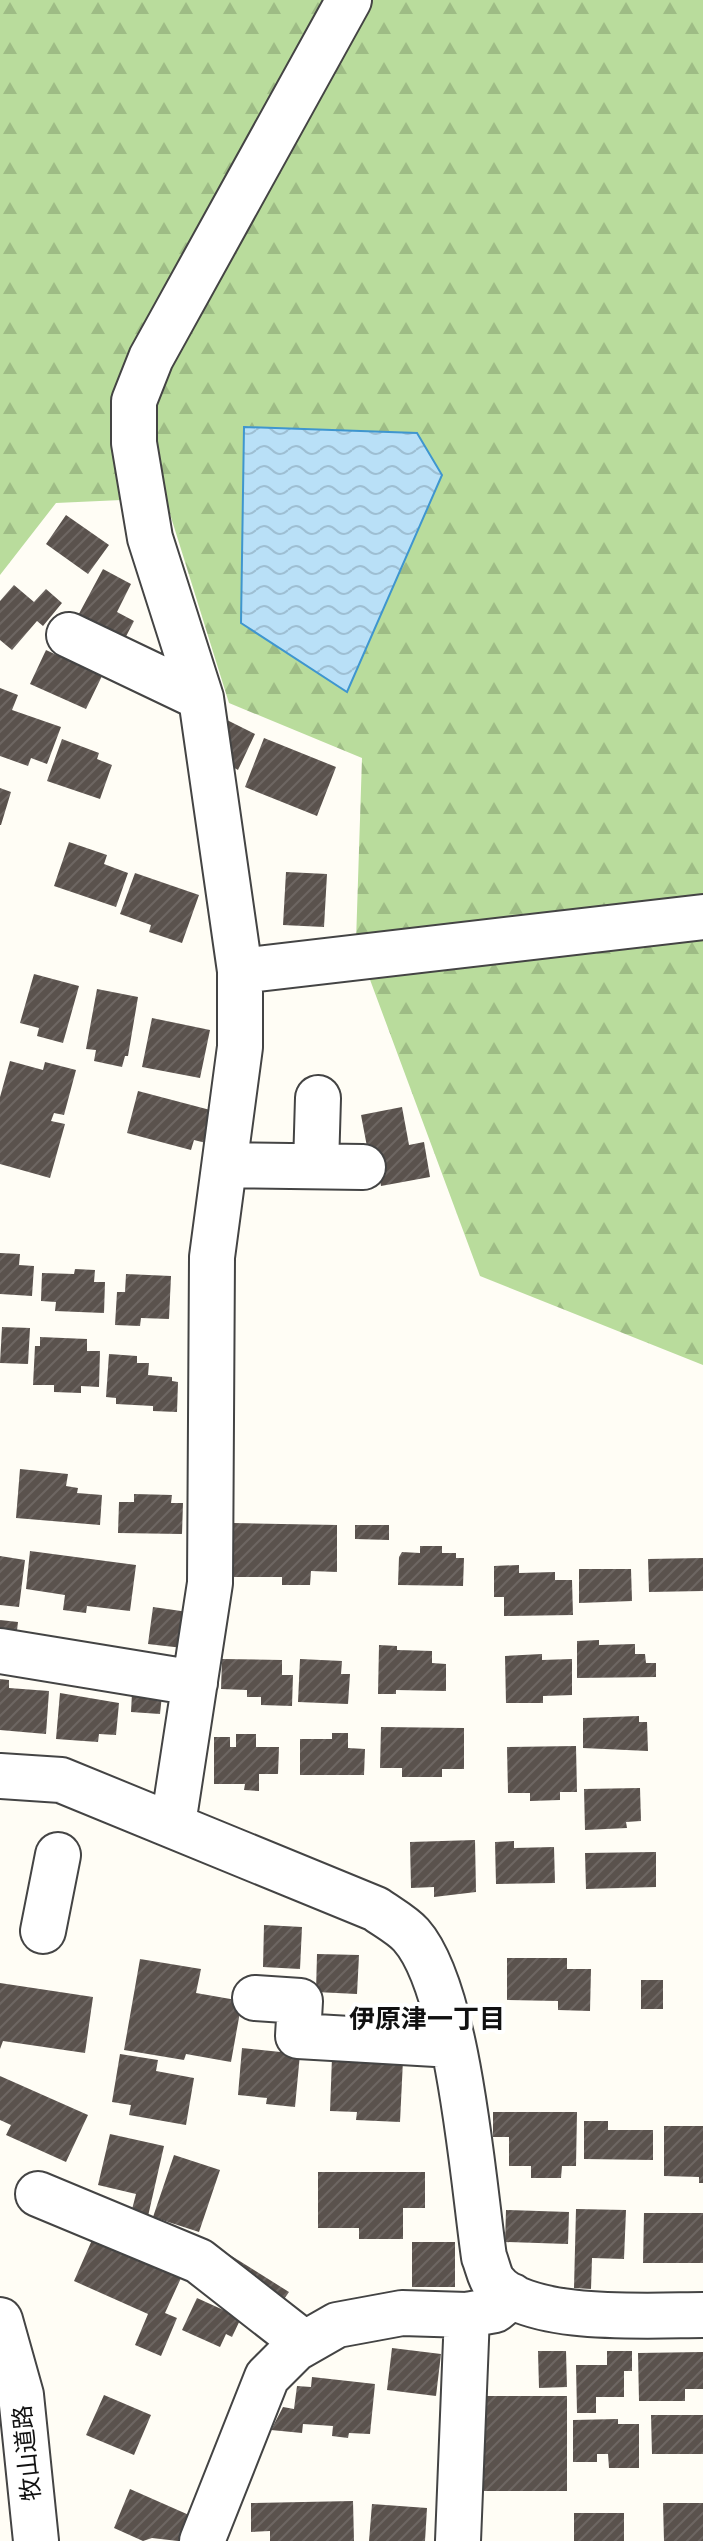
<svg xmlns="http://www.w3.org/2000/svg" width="703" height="2541" viewBox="0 0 703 2541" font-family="'Times New Roman','Noto Sans JP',serif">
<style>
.forest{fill:url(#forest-firs)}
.water{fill:url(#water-waves);stroke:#3f96cf;stroke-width:2}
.building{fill:url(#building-hatch)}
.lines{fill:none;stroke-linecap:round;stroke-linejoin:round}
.minor-casing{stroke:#444;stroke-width:48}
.minor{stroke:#fff;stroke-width:44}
.labels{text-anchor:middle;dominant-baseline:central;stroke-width:8;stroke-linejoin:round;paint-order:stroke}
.street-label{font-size:24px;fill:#111;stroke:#fff}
.neighbourhood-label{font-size:26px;font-weight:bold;fill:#111;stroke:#fff}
</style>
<defs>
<pattern id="forest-firs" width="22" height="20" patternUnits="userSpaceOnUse" patternTransform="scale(2)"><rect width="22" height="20" fill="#b9dc9c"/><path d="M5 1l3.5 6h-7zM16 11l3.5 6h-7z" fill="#9ebc85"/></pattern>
<pattern id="water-waves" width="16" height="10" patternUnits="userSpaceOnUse" patternTransform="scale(2)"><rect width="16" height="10" fill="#b9e0f7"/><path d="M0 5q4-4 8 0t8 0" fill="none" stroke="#9ebfd3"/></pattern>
<pattern id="building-hatch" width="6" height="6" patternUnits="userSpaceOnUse" patternTransform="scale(2)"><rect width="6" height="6" fill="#5a524d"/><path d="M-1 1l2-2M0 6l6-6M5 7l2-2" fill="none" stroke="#6d6662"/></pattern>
</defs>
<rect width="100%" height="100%" fill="#fffdf5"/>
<path class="forest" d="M0,0H703V1365L480,1276L356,942L362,758L229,703L165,498L56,503L0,575Z"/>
<path class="water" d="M244,427L417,433L442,475L347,692L241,623Z"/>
<path class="building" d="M66,515L109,545L88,574L46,544Z
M103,569L131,584L117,612L134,621L120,648L74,623Z
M14,585L34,602L46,589L62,603L43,626L37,621L12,650L0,640V601Z
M46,650L102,676L86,709L30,684Z
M0,688L18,695L12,710L61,727L47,764L31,758L28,766L0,756Z
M227,720L255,734L238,770L229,765Z
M264,738L336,767L317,816L245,787Z
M62,739L99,753L97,759L112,765L100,799L47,781Z
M0,788L11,792L1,825H0Z
M69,842L107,855L104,864L128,873L116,907L54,886Z
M286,872L327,874L324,927L283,925Z
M135,873L199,895L182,943L149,932L151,925L120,914Z
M34,974L79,986L63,1043L37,1036L39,1028L20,1023Z
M97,989L138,997L128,1056H125L122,1067L94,1061L96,1050L86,1049Z
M152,1018L210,1030L200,1078L142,1067Z
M10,1061L43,1070L45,1062L76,1070L64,1115L54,1113L51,1121L65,1124L50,1178L0,1164V1097Z
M138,1091L214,1111L206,1143L194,1140L191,1150L127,1133Z
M402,1107L409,1145L424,1142L430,1177L381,1186L375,1151L368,1152L361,1115Z
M0,1253L20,1254L19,1265L34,1266L32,1296L0,1294Z
M75,1269L95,1270L94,1282H105L104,1313L55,1311L56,1302L41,1301L42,1273L74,1274Z
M126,1274L171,1276L169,1319L141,1318L140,1326L115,1325L117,1292H125Z
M2,1327L30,1328L28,1364L0,1363Z
M40,1337L87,1339V1351H100L99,1387L81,1386V1393L54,1392V1385H33L35,1346H40Z
M109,1354L137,1356V1363H149L148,1375L172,1377V1381L178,1382L177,1412L153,1411V1406L116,1404V1398L106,1397Z
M20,1469L68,1474L66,1486L78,1488L77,1493L102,1495L100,1525L16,1518Z
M134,1494L172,1495L171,1503H183L182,1534L118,1533L119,1502H134Z
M233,1523L337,1525V1572L311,1571L310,1585H282V1577H231Z
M355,1525H389V1540L355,1539Z
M420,1546H442V1553H456V1558H464L463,1586L398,1585L399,1557L402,1552L420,1553Z
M30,1551L136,1565L130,1611L87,1606L86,1613L63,1610L65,1595L26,1589Z
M0,1556L25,1560L19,1607L0,1605Z
M703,1558V1591L649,1592L648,1559Z
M519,1565V1573L555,1572V1580H572L573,1615L504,1616V1597H494V1566Z
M579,1569H631L632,1601L579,1603Z
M153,1607L188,1612L183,1648L148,1644Z
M0,1620L18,1622L16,1639L0,1636Z
M599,1640V1645L635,1644V1654H645L646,1663H656V1677L577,1678V1641Z
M379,1645L397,1646V1650L432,1651V1663L446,1664V1691L396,1690V1694H378Z
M542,1654V1660L572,1659V1695L543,1696V1703H506L505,1656Z
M222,1659L282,1660V1675H293L292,1706L261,1705V1697H247V1690L221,1689Z
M300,1659L342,1661L341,1674H350L348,1704L298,1702Z
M0,1679L9,1680V1688L49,1691L46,1734L0,1730Z
M60,1693L119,1703L116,1735L99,1734L98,1742L56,1739Z
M132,1693L162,1695L160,1714L131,1712Z
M639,1716V1722H647L648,1751L583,1748V1718Z
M381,1727L464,1728V1769H442V1777H402V1768H380Z
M332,1733H348V1748L365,1749L364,1775H300V1739H332Z
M236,1734H256V1747H279L278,1774H259V1791L244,1790L245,1784H214V1737H230V1747H236Z
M576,1746L577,1792H560V1800L530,1801V1793H508L507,1747Z
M640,1788L641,1821L626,1822L627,1828L585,1830L584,1789Z
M475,1840L476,1892L434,1897V1887L411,1888L410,1842Z
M514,1841V1848L554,1847L555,1883L496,1884L495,1842Z
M656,1852V1887L586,1889L585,1853Z
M264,1925L302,1927L300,1969L263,1967Z
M317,1954L359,1955L357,1994L316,1992Z
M507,1958H567V1969H591L590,2011L558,2010V2001L507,2000Z
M140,1959L201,1969L196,1993L242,2001L231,2062L186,2054L184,2060L124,2050Z
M641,1980H663V2009H641Z
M0,1983L93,1997L85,2053L3,2041L0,2049Z
M242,2048L300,2054L295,2107L266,2104L267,2098L238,2095Z
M120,2054L158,2060L156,2071L194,2078L186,2125L129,2115L131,2105L112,2102Z
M332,2057L403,2060L400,2122L356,2120L357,2112L330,2111Z
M0,2076L88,2115L66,2162L6,2135L11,2125L0,2120Z
M493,2112H577L576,2166H562L561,2178H531V2166H509V2137H493Z
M584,2121H608V2130H653V2160L584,2159Z
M664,2126H703V2183H699V2177L664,2176Z
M110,2134L164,2146L146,2225L129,2221L136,2194L98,2185Z
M174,2155L220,2170L199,2232L153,2217Z
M318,2172H425V2208H403V2239H359V2228H318Z
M576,2209L626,2210L624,2259L592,2258L591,2289L574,2288Z
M506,2210L569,2212L568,2244L505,2242Z
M644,2213H703V2263H643Z
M92,2240L181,2278L165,2313L177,2318L161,2356L135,2345L148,2314L74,2281Z
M412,2242H455V2287H412Z
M214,2245L289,2292L282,2302L208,2254Z
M197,2298L241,2318L232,2337L226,2334L220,2347L182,2330Z
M392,2348L441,2354L436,2396L387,2390Z
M538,2351H566L567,2387L539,2388Z
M607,2351H632V2371H624V2397H596V2413H577L576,2365H607Z
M703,2352V2389H685V2401H639L638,2353Z
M312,2377L375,2384L370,2434L349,2433L348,2438L332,2436L333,2426L303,2424L302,2433L271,2430L283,2407L294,2409L297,2386L311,2387Z
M104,2395L151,2415L134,2455L86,2435Z
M481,2396H567V2491H481Z
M651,2415H703V2454H652Z
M618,2419V2424H639V2468H609L608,2454H597V2462H573V2420Z
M130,2489L189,2515L178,2541L152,2538L143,2541L114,2528Z
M353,2501L354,2541H270V2531L251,2532V2503Z
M663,2503H703V2541H664Z
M372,2504L427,2508L425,2541H369Z
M574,2513H624V2541H574Z"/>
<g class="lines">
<defs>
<path id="minor" d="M69,635L201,698
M240,971L703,917
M225,1165L363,1167
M316,1166L318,1098
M0,1651L195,1683
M0,1776L61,1780L376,1909C387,1917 402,1925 411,1935C459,1989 473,2181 484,2257C487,2264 489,2275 493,2281C523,2324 654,2315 703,2315
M173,1824L210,1583L212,1257L240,1047V971L201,698L150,538L134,443V401L151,358L349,0
M43,1931L58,1855
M255,1998L300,2001L298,2036L453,2045
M38,2194L199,2261L304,2343
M0,2320L21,2395L36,2541
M202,2541L267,2377L295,2349L337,2325L402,2313L467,2315L495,2310L512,2296
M458,2541L467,2315"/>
</defs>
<use href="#minor" class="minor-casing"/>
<use href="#minor" class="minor"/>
</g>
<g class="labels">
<g class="street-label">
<text transform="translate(27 2453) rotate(-96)">牧山道路</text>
</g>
<g class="neighbourhood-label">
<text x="427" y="2019">伊原津一丁目</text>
</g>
</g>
</svg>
